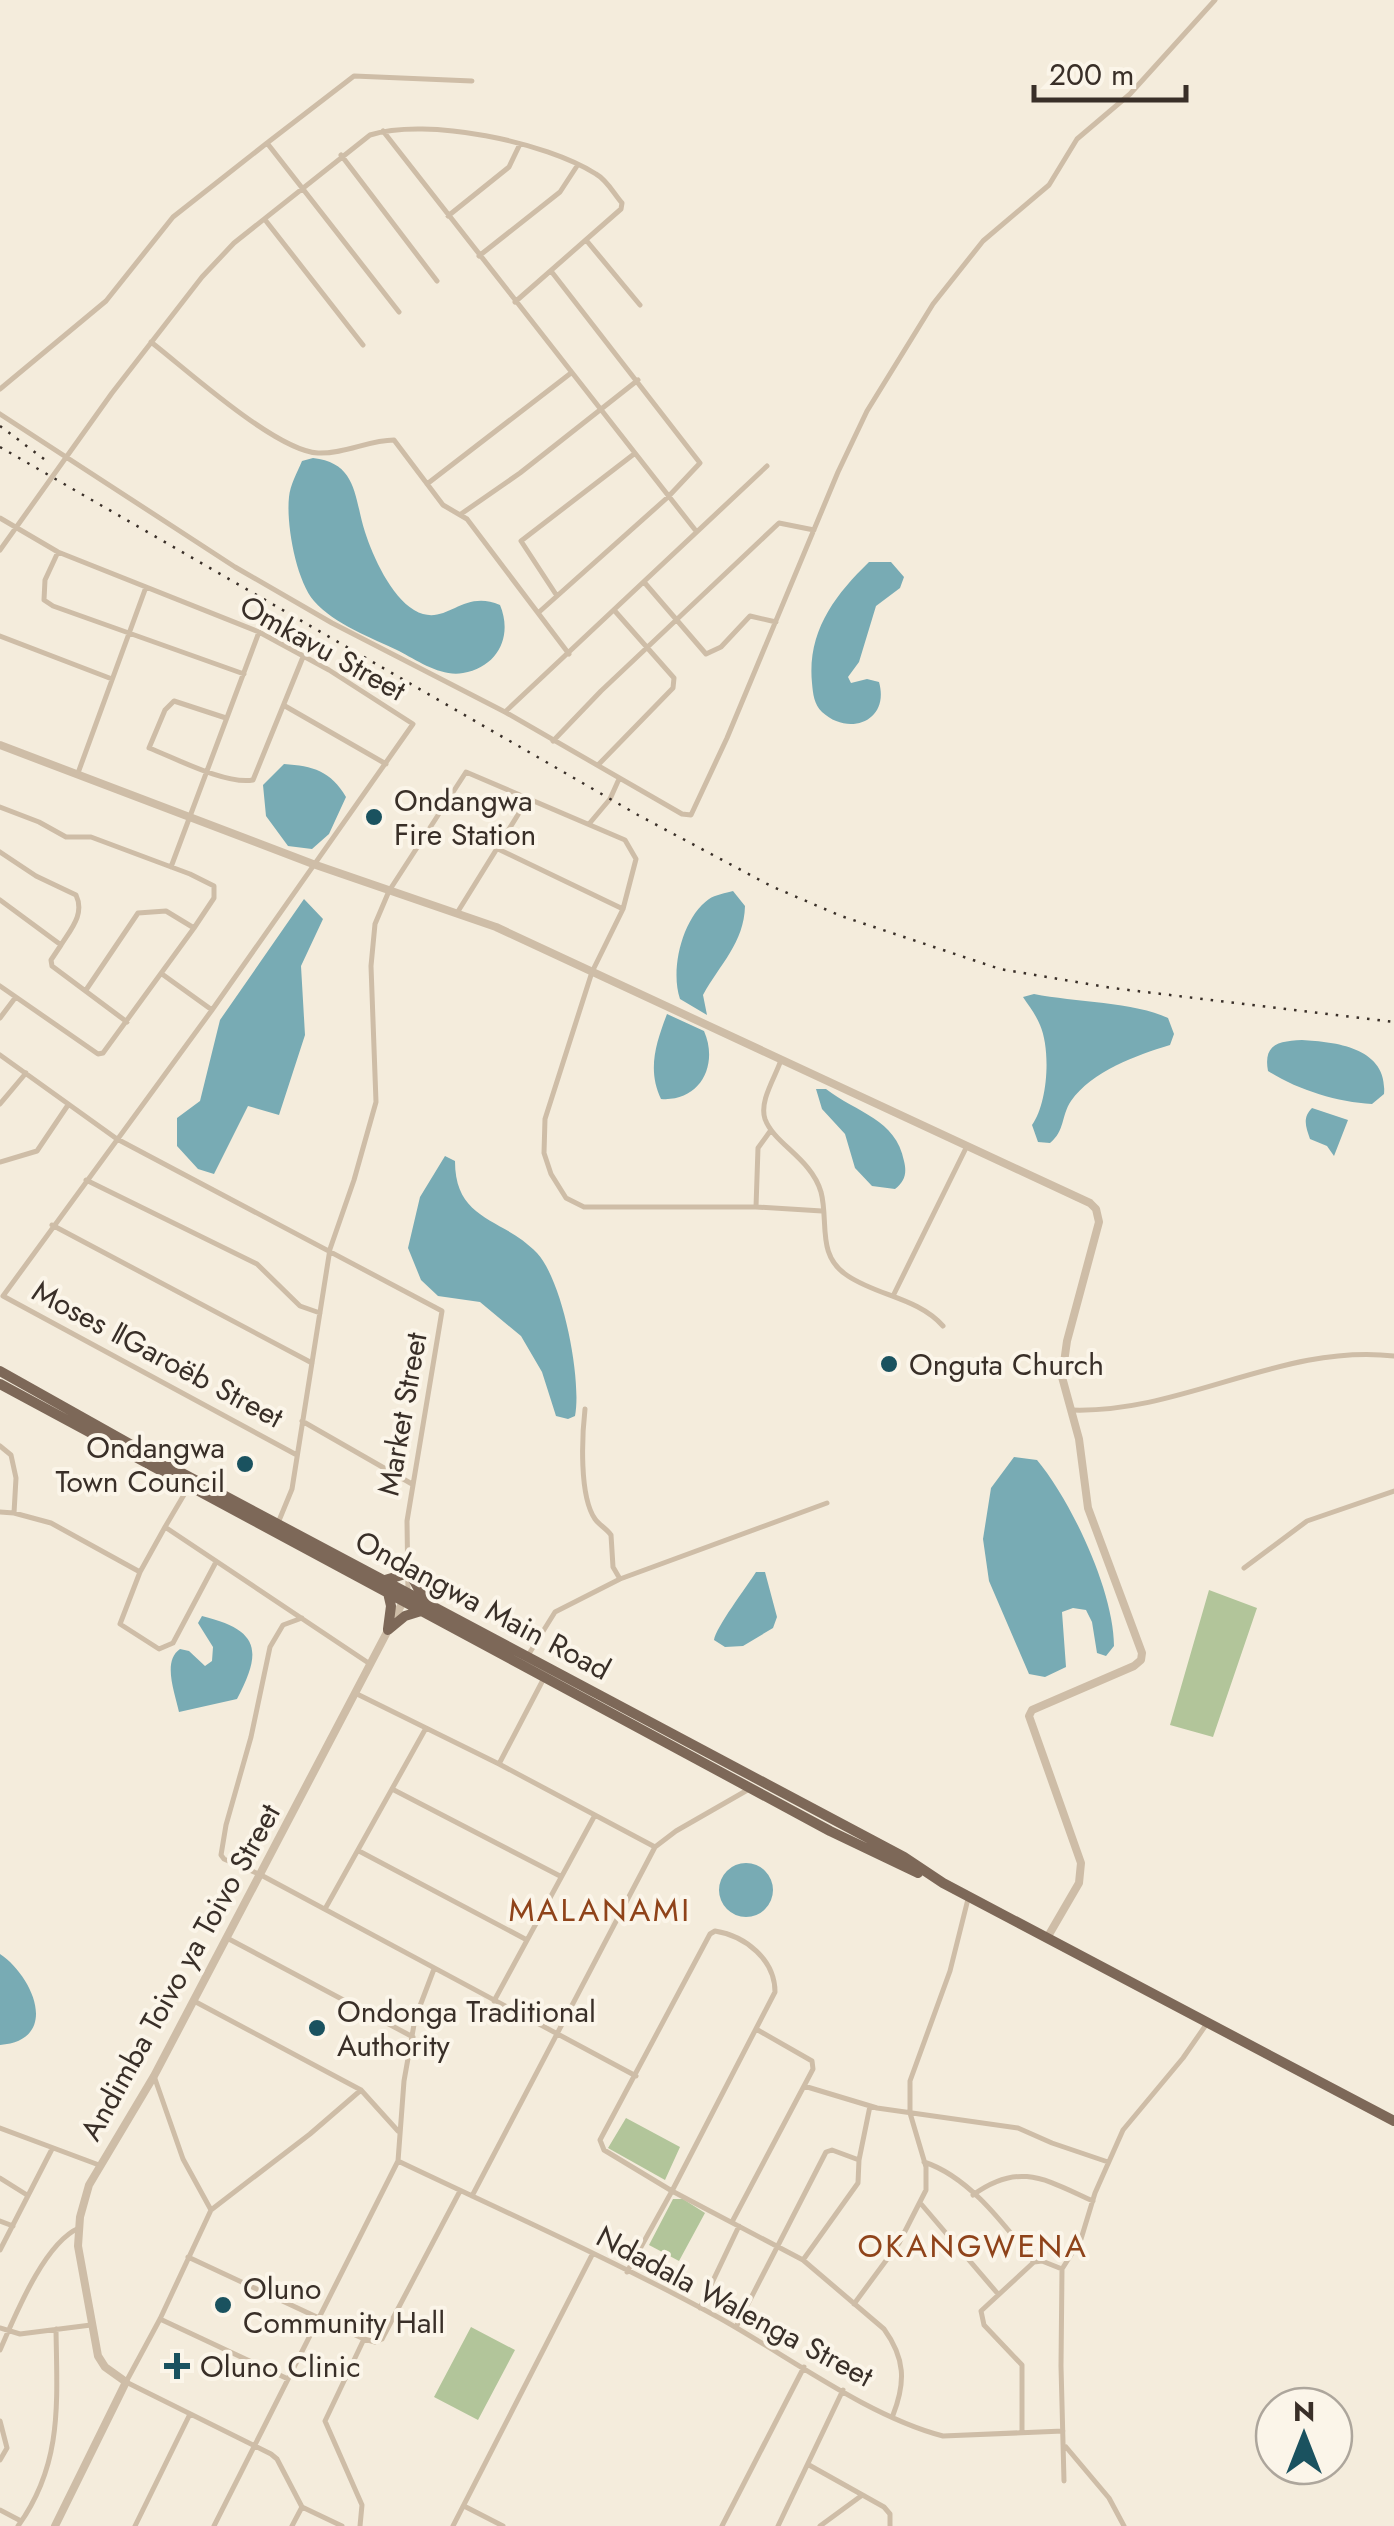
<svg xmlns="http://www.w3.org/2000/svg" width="1394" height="2526" viewBox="0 0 1394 2526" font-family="Jost,sans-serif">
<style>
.green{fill:#b2c59a}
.water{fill:#78abb4}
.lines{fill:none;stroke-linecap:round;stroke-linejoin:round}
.minor{stroke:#cebda7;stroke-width:5}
.tertiary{stroke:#cebda7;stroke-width:8}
.primary{stroke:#7d6858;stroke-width:10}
.rail{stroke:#392f28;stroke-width:2.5;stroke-dasharray:2.5 8;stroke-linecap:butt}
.poi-dot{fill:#1a525f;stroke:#fbf5e9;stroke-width:4}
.labels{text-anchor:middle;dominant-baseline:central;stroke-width:8;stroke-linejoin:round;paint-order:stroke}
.street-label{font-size:30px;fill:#392f28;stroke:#fbf5e9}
.poi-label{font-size:30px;fill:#392f28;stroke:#fbf5e9;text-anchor:start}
.neighbourhood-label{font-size:32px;letter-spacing:2.5px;fill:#8f431a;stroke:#fbf5e9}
</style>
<rect width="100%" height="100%" fill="#f4ecdc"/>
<path class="green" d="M1209,1590L1257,1608L1213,1737L1170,1725Z
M626,2118L680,2147L665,2180L608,2148Z
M673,2199H683L705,2213L679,2261L649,2245Z
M471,2327L515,2350L478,2420L434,2397Z"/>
<path class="water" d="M313,458C358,463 354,498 365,532C373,557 391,596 414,610C446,629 461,588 500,605C513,636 498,667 463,673C441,677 418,661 399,651C372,638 334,624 314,601C296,580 286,524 289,497C290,485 297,473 302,461Z
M869,562H891L904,577L900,588L876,606L859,662L848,677L851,683L867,679L879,682C890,721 849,737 822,712C814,704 813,694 812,683C807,632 834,596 869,562Z
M284,764C313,766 331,771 346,797L329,834L312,849L288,846L266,816L263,785Z
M733,891L745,906C744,943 720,964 703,995L707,1015L680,999C670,970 682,918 709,899C715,895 726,893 733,891Z
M304,899L323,919L301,966L305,1035L279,1115L248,1106L214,1174L198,1169L177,1146V1118L200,1101L220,1020Z
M1034,994C1074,1002 1135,1002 1168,1018L1174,1034L1170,1045C1137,1055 1092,1071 1071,1101C1061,1116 1065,1131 1050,1143L1038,1142L1032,1125C1048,1103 1051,1050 1040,1025C1036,1015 1029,1006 1023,997Z
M667,1014L704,1031C719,1065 700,1102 661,1099C647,1070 656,1043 667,1014Z
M1302,1040C1337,1042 1388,1048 1384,1094L1372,1104C1337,1102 1298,1090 1268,1071C1263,1044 1279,1041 1302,1040Z
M816,1089H826C857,1113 896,1119 904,1161C907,1173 905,1181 895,1189L872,1186L855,1168L845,1134L822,1109Z
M1312,1108L1348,1120L1334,1156L1327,1146L1310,1139C1306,1127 1302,1118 1312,1108Z
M445,1156L455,1161C455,1222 503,1217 537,1253C563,1281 582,1380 575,1416L568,1419L556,1416L542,1372L521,1336L480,1302L438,1296L421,1280L408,1248L420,1197Z
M1014,1457L1037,1460C1072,1502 1114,1592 1114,1646L1106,1656L1097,1653L1092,1622L1086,1610L1073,1608L1062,1612L1066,1667L1045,1677L1029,1674L989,1581L983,1539L991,1488Z
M756,1572H765L777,1617L773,1628L743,1646L725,1647L714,1640C716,1627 746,1588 756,1572Z
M202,1616C259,1630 263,1650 237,1699L179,1712C175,1693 162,1661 180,1649L189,1651L205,1666L212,1661L213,1647L198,1623Z
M719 1890a27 27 0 1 1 54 0a27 27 0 1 1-54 0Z
M0,1954C33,1976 61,2040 0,2045Z"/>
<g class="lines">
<path class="minor" d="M383,131L696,531
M267,143L354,76L472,81
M341,155L437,281
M448,216L509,167L520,144
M266,221L363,345
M586,240L640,305
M479,256L560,192L577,166
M151,342C187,370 276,451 318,453C345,454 369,440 394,440L443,505L467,519L569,654
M0,389L106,301L173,217L267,143L399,312
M0,414L235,567L332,623L505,712L682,814L691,815L727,738L838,472L867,411L933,304L983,241L1049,185L1077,139L1130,94L1215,0
M427,484L571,373
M461,514L520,473L638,380
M0,518L58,552L259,632L329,670L413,724L212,1010L3,1296
M0,550L112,393L202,277L234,243L370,135C427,117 546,142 596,174C607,180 614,194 622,203L621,209L515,302
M58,552L45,580L44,600L53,606L244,674
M644,582L706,654L721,647L750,616L776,622
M557,596L521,541L634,454
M538,613L668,497L700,463L551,271
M0,636L112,679
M285,706L386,764
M505,712L767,466
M226,718L174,701L165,710L149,748C175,758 226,785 253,780L303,657
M553,741L601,691L779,523L814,530
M599,764L673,688L674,678L614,610
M78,773L146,587
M0,807L39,822L66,837H91L190,874L214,886V898L194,928L166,911L138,913L86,990
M589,824L610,799L619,779
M496,848L623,909
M0,852L36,876L76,895C85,914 71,929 61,945
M171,867L259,632
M0,900L61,945L51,960L52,966L127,1022
M457,913L529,797
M162,974L212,1010
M0,986L98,1054L103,1053L194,928
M0,1018L15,998
M0,1055L117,1139L442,1311L407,1521L408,1592
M781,1060C775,1078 759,1101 765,1119C774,1144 811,1158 821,1192C829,1222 816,1256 848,1276C878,1296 918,1298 943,1326
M0,1104L26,1073
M0,1162L37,1151L68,1105
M86,1180L257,1264L300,1306L320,1313
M756,1207L758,1148L771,1130
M52,1225L312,1363
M3,1296L295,1454
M893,1296L967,1146
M585,1409C582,1436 579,1496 595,1519C599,1525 606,1528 611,1535L613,1567L620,1579
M1071,1410C1182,1414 1283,1343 1394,1356
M302,1421L412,1484
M0,1446L11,1455L16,1478L14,1513L0,1512
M188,1488L165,1527L370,1664
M14,1513L51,1523L140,1572L120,1624L159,1649L173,1643L216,1562
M278,1523L292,1489L330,1249L354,1180L376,1102L371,966L375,924L389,891L466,772L625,840L636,859L623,909L592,972L545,1119L544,1153L551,1174L566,1198L584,1207H756L822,1211
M1244,1568L1307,1521L1394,1491
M140,1572L165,1527
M302,1618L283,1625L270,1647L251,1737L226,1825L221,1855L224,1859L261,1875L636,2076
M527,1657L555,1612L620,1579L827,1503
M355,1693L499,1764L655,1847
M499,1764L544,1678
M394,1790L560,1876
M359,1851L527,1940
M325,1909L426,1728
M715,1931C746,1936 775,1960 775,1992L672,2191L604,2150L600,2140L710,1934Z
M227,1938L413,2037
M194,2001L361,2090L398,2131
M494,2001L595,1815
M154,2076L183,2159L211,2210
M804,2086L877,2108L1018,2128L1052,2143L1108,2162
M0,2128L99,2165
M398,2161C503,2211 611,2259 714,2315C784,2353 866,2416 943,2436L1063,2431
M924,2162C970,2177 1005,2226 1034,2262
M0,2178L27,2195
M973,2195C1020,2161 1046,2180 1093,2201
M472,2196L655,1847L676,1831L751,1788
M922,2205L998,2294
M0,2221L13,2226
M732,2222L813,2069L812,2061L756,2029
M0,2250L52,2149
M188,2257L364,2339L325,2421L362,2505L360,2526
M803,2260L858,2183L859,2160L870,2106
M627,2272L672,2191L803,2260L884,2329C905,2358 906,2382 893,2415
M854,2304L899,2243L926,2190V2167L910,2113V2081L950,1971L968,1899
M700,2308L739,2226
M160,2319L288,2379
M736,2327L826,2152L832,2150L859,2160
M0,2328L20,2334L91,2325
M364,2339L375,2342L382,2339L460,2191
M0,2350C15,2316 44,2243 79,2228
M0,2421L7,2448L0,2460
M1022,2432V2365L984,2325L981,2311L1034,2262L1042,2261L1062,2269
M1066,2447L1109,2498L1124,2526
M809,2465L884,2507L890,2514V2526
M1064,2481L1061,2366L1062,2269L1081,2239L1095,2193L1123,2130L1183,2058L1208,2022
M464,2506L503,2526
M0,2510L21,2521
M18,2526C63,2464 57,2402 56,2329
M135,2526L190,2414
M214,2526L398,2161L404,2081L415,2019L434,1969
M292,2526L302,2507
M342,2526L302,2507L277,2459L271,2454L126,2382L160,2319L211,2210L310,2134L361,2090
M453,2526L592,2255
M722,2526L804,2367
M778,2526L843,2390
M820,2526L861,2496"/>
<path class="tertiary" d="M0,745L313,864L496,927L1090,1203L1096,1209L1099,1222L1067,1341L1062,1377L1079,1439L1088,1508L1142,1653L1141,1660L1134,1666L1032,1710L1029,1716L1081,1863L1079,1883L1047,1938
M55,2526L126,2382L105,2367L98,2356L78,2246L80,2217L89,2185L154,2076L406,1596"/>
<path class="primary" d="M0,1371L180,1472L904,1857L943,1883L1394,2121
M0,1384L830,1831L918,1873
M385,1580L402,1575L408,1570L426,1602
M388,1629L391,1606L388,1593
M388,1630L405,1616L421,1611"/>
<path class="rail" d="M0,426L44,459
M0,447L638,815L771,886L841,916L1000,969L1112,988L1394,1022"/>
</g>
<g class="poi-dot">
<circle cx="374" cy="817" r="10"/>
<circle cx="889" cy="1364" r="10"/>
<circle cx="245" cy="1464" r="10"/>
<circle cx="317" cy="2028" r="10"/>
<circle cx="223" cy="2305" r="10"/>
<path d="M172 2351h10v10h10v10h-10v10h-10v-10h-10v-10h10z"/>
</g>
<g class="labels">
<g class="street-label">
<text transform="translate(323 648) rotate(29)">Omkavu Street</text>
<text transform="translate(158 1354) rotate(28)">Moses ǁGaroëb Street</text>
<text transform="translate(402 1414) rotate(-80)">Market Street</text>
<text transform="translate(483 1605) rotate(28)">Ondangwa Main Road</text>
<text transform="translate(180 1972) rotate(-61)">Andimba Toivo ya Toivo Street</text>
<text transform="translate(735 2306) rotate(28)">Ndadala Walenga Street</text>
</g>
<g class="poi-label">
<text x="394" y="800">Ondangwa<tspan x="394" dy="34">Fire Station</tspan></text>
<text x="909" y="1364">Onguta Church</text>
<text x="225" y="1447" text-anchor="end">Ondangwa<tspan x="225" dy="34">Town Council</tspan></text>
<text x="337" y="2011">Ondonga Traditional<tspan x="337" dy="34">Authority</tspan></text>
<text x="243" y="2288">Oluno<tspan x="243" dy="34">Community Hall</tspan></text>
<text x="200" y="2366">Oluno Clinic</text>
</g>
<g class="neighbourhood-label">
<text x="600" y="1910">MALANAMI</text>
<text x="973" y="2246">OKANGWENA</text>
</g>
</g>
<g transform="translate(1304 2436)"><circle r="48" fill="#fbf5e9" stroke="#ada69c" stroke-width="2.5"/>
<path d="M0-8L18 38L0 25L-18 38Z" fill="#1a525f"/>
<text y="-15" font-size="28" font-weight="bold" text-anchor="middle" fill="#392f28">N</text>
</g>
<path d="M1034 85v15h152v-15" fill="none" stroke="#392f28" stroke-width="5"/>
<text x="1049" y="85" font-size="30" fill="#392f28" stroke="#fbf5e9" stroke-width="8" paint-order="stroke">200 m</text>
</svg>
